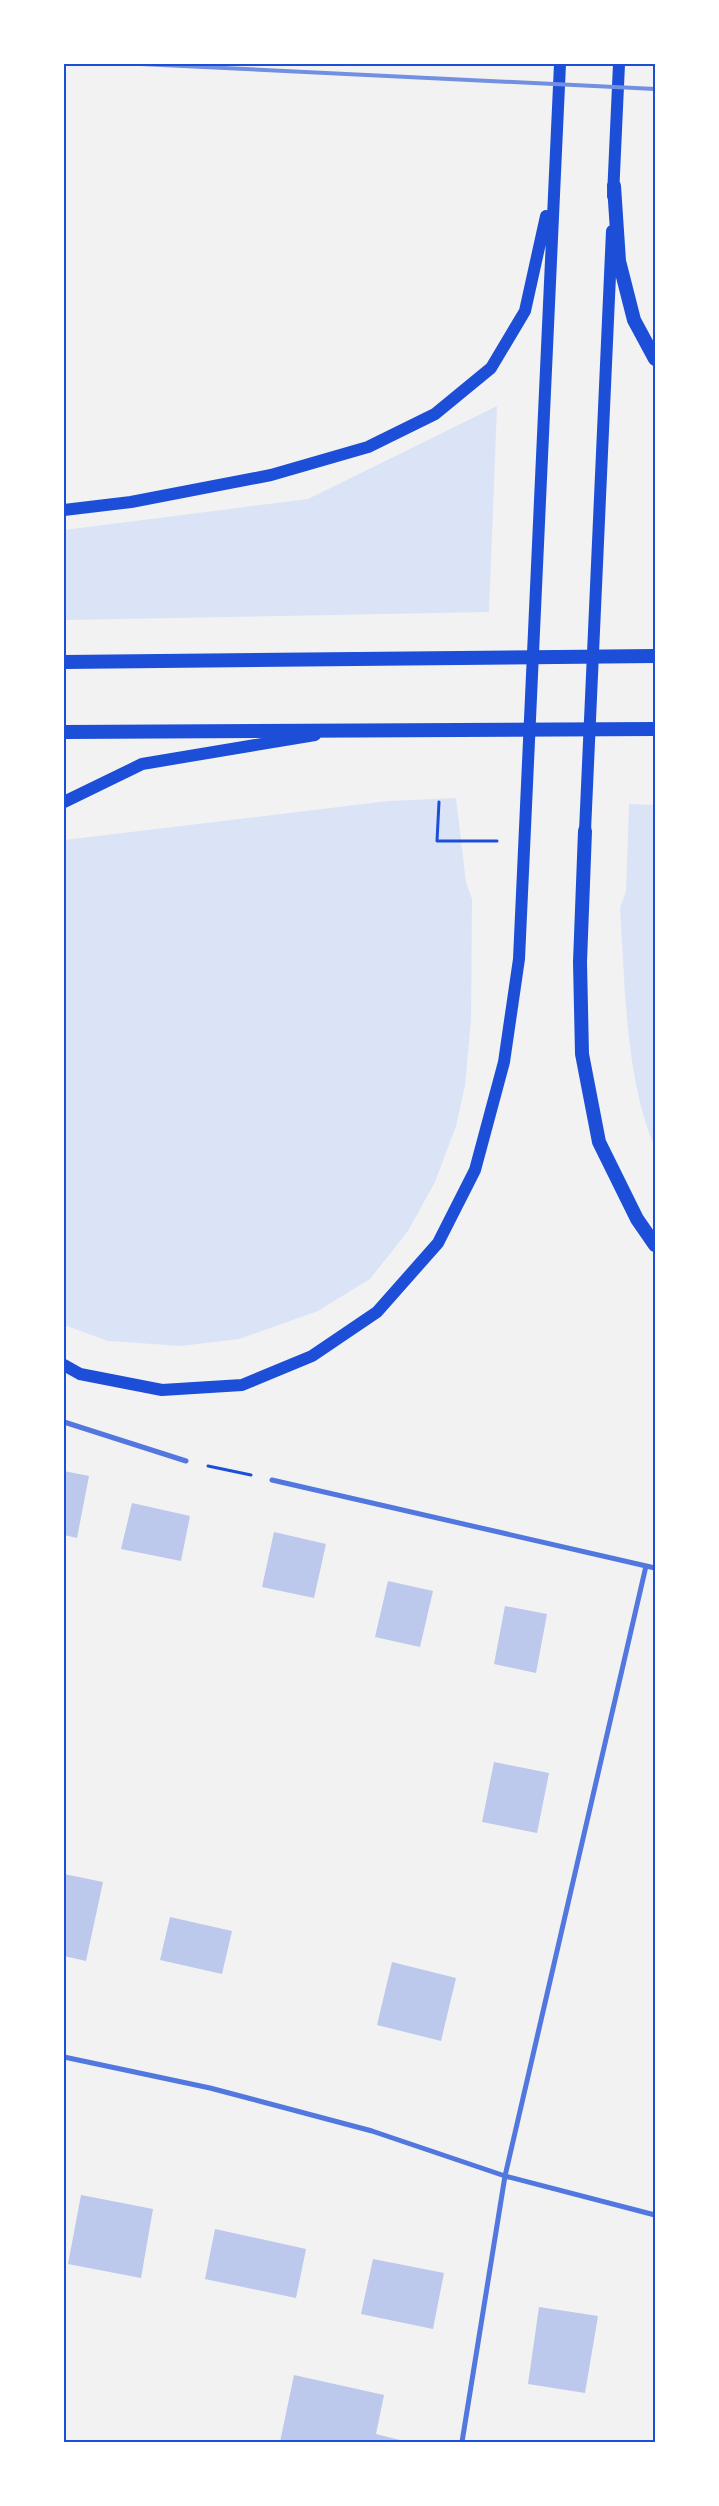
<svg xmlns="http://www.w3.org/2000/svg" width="719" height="2506" viewBox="0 0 719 2506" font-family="'Fira Sans',sans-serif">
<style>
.green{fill:#dbe4f7}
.building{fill:#bdc9ec}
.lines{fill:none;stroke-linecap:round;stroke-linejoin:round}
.path{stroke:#1d4ed8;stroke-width:3}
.minor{stroke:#5277de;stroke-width:5}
.primary{stroke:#1d4ed8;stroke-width:12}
.trunk{stroke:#1d4ed8;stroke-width:14}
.rail{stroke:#7290e2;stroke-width:4}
.neatline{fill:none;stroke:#1d4ed8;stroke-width:2}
</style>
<rect width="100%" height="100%" fill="#f2f2f2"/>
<path class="green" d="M497,406L489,612L64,620V530L308,499Z
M456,798L466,882L472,899L471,1020L465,1086L456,1126L435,1182L408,1231L370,1279L318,1311L239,1339L181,1346L108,1341L64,1325V840L388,801Z
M629,804L655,805V1147C625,1080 625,981 620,908L626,891Z"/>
<path class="building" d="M64,1471L89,1476L77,1538L64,1535Z
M132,1503L190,1516L181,1561L121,1549Z
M274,1532L326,1544L314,1598L262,1587Z
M388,1581L433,1591L420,1647L375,1637Z
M505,1606L547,1614L536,1673L494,1664Z
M494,1762L549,1773L537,1833L482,1822Z
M64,1874L103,1882L86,1961L64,1956Z
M170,1917L232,1931L222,1974L160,1960Z
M392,1962L456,1978L441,2041L377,2025Z
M81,2195L153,2209L141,2278L68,2264Z
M215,2229L306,2249L296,2298L205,2279Z
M373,2259L444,2273L433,2329L361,2314Z
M539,2307L598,2316L585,2393L528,2384Z
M294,2375L384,2395L376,2434L408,2442H280Z"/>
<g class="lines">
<path class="path" d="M439,802L437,841H497
M208,1466L251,1475"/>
<path class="minor" d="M64,1422L186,1461
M272,1480L655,1568
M64,2057L210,2088L372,2131L505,2176L655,2215
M462,2442L505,2176L646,1566"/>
<path class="primary" d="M613,196L619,64
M64,510L131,502L271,475L368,447L435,414L491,368L525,311L546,216
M64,802L142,764L315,735
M585,831L612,231
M64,1365L80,1374L162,1390L242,1385L312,1356L377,1312L438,1243L475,1170L504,1062L519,959L560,64"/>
<path class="trunk" d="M614,186L619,261L634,320L655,359
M64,662L655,656
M64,732L655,729
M585,831L580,962L582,1054L599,1142L637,1219L655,1245"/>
<path class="rail" d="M141,64L655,89"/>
</g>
<rect width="719" height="2506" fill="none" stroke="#ffffff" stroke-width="130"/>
<rect x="65" y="65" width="589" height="2376" class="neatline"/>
</svg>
